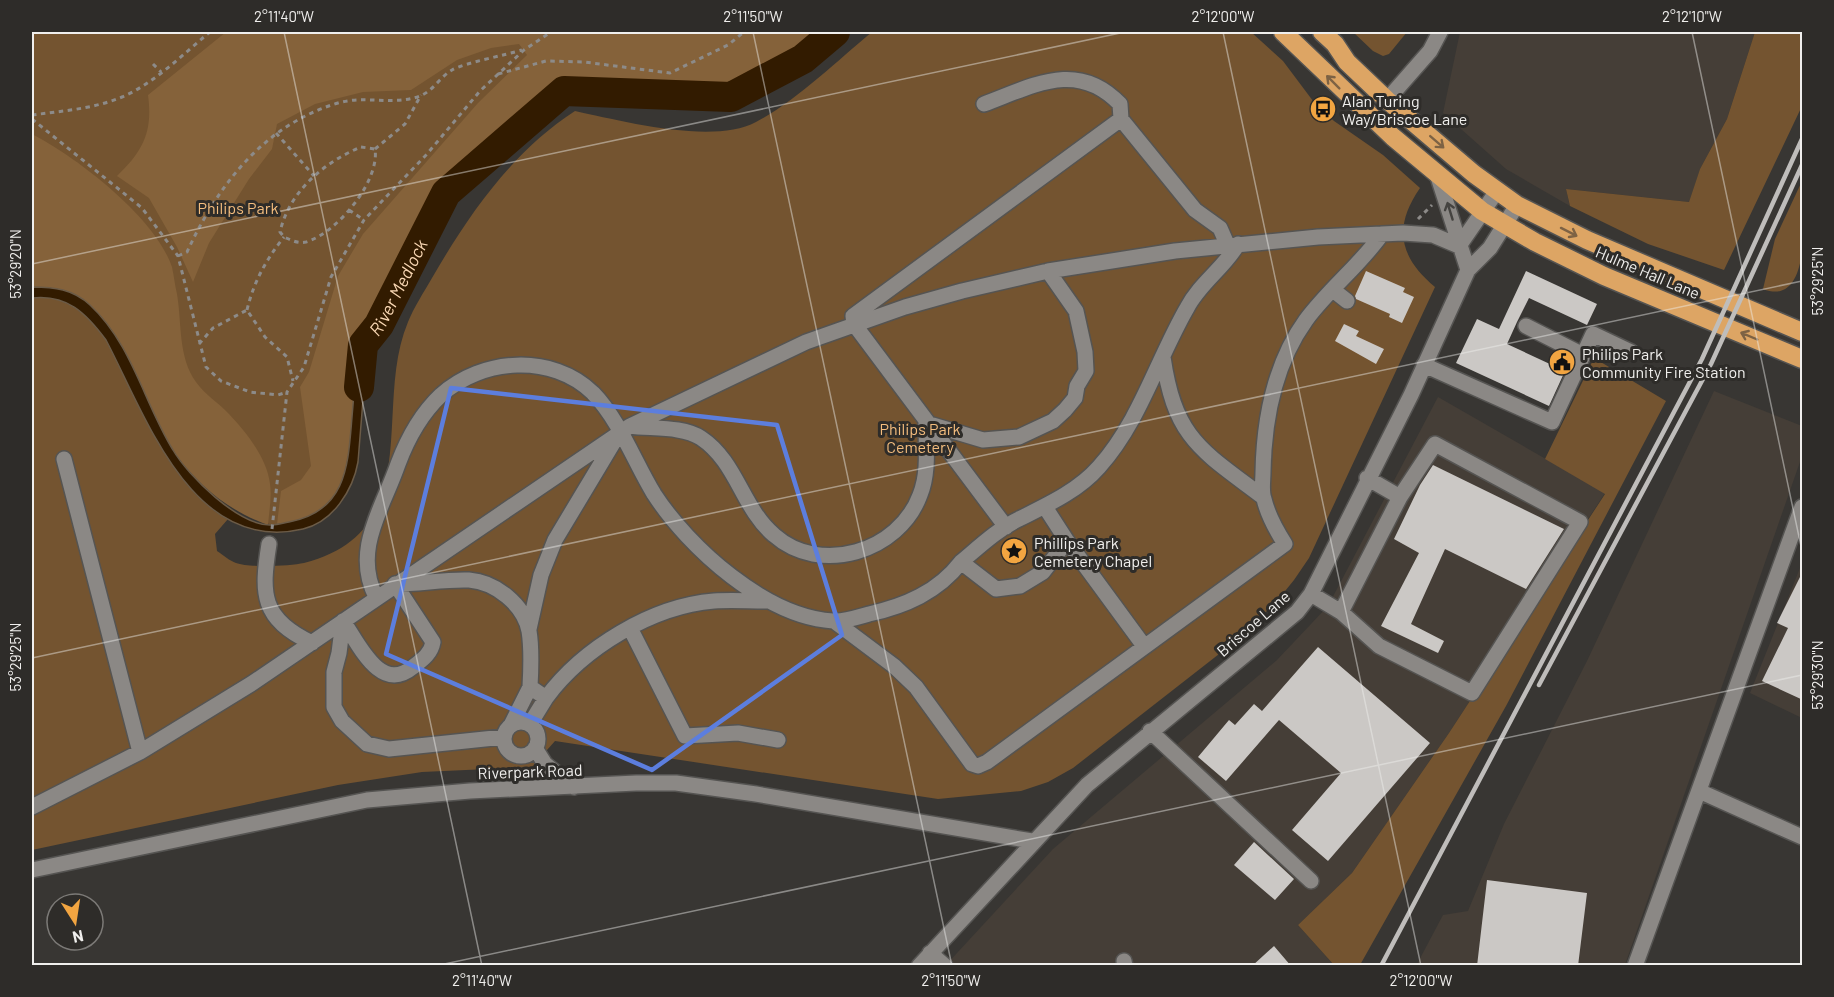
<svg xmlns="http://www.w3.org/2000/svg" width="1834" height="997" viewBox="0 0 1834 997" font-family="Barlow,sans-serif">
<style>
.built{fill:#453e37}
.green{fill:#745430}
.forest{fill:#85623a}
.water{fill:#321b00;stroke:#6b5b47;stroke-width:1.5}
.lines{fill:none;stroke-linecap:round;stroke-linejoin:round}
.river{stroke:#321b00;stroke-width:30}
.building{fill:#cbc8c5}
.minor-casing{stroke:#555452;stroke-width:18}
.highway-casing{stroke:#555452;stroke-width:21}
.path{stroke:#8d8b89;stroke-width:3;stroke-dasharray:4.5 4.5;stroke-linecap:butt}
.minor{stroke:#8b8885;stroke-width:15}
.highway{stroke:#dda564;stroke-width:18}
.rail{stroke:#bfbdbb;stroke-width:4.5}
.oneway{stroke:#7d6244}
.oneway2{stroke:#454340}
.marked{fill:none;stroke:#5c7ede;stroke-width:4.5;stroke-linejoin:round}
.ticks{fill:none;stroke:#f0efed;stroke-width:1.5;stroke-opacity:0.45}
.labels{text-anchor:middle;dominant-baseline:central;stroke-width:6;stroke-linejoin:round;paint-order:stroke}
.poi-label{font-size:16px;fill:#f0efed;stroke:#2e2c29;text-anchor:start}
.park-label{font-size:16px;fill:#f4bd7e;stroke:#2e2c29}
.street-label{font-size:16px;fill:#f0efed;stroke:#2e2c29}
.water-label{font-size:18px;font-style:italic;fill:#f9d7b3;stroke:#2e2c29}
.neatline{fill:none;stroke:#f0efed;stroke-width:2}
.ticks-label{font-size:15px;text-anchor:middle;fill:#f0efed}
</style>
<rect width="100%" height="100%" fill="#383633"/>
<path class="built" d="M1460,32H1755L1727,119L1700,169L1689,202L1566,189L1570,206L1506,169L1443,113Z
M1714,391L1802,426V456L1625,965L1416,966L1443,915L1468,911L1504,824L1587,661Z
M1438,397L1605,493L1449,733L1352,873L1298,925L1334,965L945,966L1053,849L1277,660L1328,606Z
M1802,563V718L1750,693Z"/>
<path class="green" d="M32,32H831L800,57L730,94L563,89L443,191L376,324L358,345L348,468L297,521L270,525L174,453L103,318L48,287H32Z
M872,32H1251L1283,61L1316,105L1334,121L1383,155L1420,188C1393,227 1399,257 1435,287L1309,558L1294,580L1277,601L1237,640L1073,768L1048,782L1021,791L938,799L555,741L532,767L422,772L338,785L32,850V298C67,294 86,313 106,340C143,410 160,471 228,519L215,534L217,551C223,555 230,561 236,563C250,568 290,566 304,563C428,531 372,407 408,322C414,307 424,292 432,278C469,214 513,151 575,111C622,121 713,145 756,122C796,101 837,61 872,32Z
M1353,32H1407L1389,54L1383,56L1373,51Z
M1755,32H1802V106L1724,270L1648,244L1570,206L1566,189L1689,202L1700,169L1727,119Z
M1802,181C1803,207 1814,309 1763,289L1775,239Z
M1594,358L1666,401L1506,706L1360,965H1334L1298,925L1352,873L1449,733L1605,494L1545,459Z"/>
<path class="forest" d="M226,32H831L800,57L730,94L563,89L443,191L376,324L358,345L348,468L337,493L320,511L297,521L277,524L281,491L301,480L311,466L300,387L309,372L338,276L363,234L478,103L527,55L519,44L491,48L457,60L411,90L363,92L315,104L277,124L272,149L249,179L209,243L193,282L177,247L149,198L117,176C143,151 153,132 148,95Z
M32,134C78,158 155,217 172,267C174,276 175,286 177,294C182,324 178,357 196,382C204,394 219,403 229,414C246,432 267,458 270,484C272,497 269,512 268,525C229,511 200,487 175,454C131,395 127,286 32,287Z"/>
<path class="water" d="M32,287C54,287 73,289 90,305C132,344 144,403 173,450C188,476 239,526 271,525C277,525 284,523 289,522C347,511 348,465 352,417C354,393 356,369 358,345L367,350L358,462C353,490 333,522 303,529C192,555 146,416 106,340C86,313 67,294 32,298Z"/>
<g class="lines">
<path class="river" id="s1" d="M359,387L363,345L379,325L446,193L564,91L731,97L803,59L835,32"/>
</g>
<path class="building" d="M1366,271L1405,288L1403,292L1414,297L1402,323L1389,317L1390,314L1356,299L1355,296Z
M1526,271L1597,304L1587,325L1529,298L1517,322L1507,344L1565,371L1549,406L1456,363L1477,319L1499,329Z
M1344,324L1359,331L1356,336L1384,349L1376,364L1335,341Z
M1433,465L1564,529L1526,589L1445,549L1411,624L1444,641L1438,653L1381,626L1419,553L1394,539L1420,485Z
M1803,571V700L1762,681L1788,628L1777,623Z
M1318,647L1430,743L1328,861L1292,830L1341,773L1279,720L1226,781L1198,757L1229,720L1235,725L1254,704L1262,711Z
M1254,842L1294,879L1275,900L1234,865Z
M1487,880L1587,893L1578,966H1477Z
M1274,946L1291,966H1252Z"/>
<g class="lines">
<defs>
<path id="minor" d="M1387,100L1430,51L1440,32
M984,104C1033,86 1077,59 1120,104L1121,119L1195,210L1220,228L1227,244
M1438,177L1468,270
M1459,246L1497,191
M1333,290L1347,301
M1526,326L1583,355
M1163,357C1175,439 1201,450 1263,497
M1424,365L1552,422L1593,334L1631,352
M630,426C651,429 683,426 701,438C737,462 742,508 774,535C820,576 899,552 920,495C929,473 926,447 926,423L983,440L1019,437L1053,421L1065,410L1075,398L1077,386L1086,371L1085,352L1076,311L1048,271
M64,459L140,752
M1367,478L1400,497
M1045,507L1067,541L1043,572L1020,586L996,589L961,562C979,547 998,529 1019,519C1047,505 1078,491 1099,467C1140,421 1157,360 1187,308C1200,283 1224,268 1238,244
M1006,527L854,324L853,316L1121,119
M1067,541L1144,646
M269,544C261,594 261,619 312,643
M395,584C419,584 446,579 469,580C496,582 524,605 529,631C532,649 531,669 530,687
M1311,594L1341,612L1400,497L1435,444L1580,522L1472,693L1379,646L1341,612
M376,597C352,550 383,508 398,464C407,440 422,413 441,395C482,358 552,353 593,393C620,421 634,461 654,494C689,548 766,617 833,621C844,622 858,617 869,614C905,606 938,592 961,562
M343,621L339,653L334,672V707L342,721L367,744L389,749L504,737
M343,621C359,644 380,694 413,667C422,660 431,654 433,642L395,584
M834,621L894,666L916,687L972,764L978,766L987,762L1285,544C1276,530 1268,516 1264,499C1261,491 1263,481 1263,472C1264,420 1275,363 1306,320C1329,289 1360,265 1382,234
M630,628L685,736L738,733L778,740
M529,629L541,575L555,540L618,435
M546,698C583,648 652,606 714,601C731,600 748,601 765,601
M504 739a17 17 0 1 1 34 0a17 17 0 1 1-34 0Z
M511,725L530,687L546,698L530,724
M1150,731L1311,881
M535,748L545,764L574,787
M1699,791L1802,837
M32,807L140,752L251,684L630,426L806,342L905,307L962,291L1048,271L1175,251L1318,237L1403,233L1433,235L1459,246
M32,870L367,800L470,791L636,783H676L756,794L1032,841
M930,953L945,966
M1124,961L1125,966
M919,966L1087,785L1297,612L1311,594L1411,395L1468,270L1490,248L1517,205
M1635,966L1802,507"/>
<path id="highway" d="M1283,32L1393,137L1482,211L1535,242L1604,276L1802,359
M1322,32L1335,44L1347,62L1387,100L1474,174L1517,205L1587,240L1802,332"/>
</defs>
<use href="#minor" class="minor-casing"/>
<use href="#highway" class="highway-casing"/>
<path class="path" d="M153,64L161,72
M498,74L546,61L584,62L670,73L728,45L744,32
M32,115C62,111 93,109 122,97C155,83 183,54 210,32
M32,119L142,208L178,256L206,367L221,381L250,392L278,395L287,392
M276,133L314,176
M361,147L375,149C380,181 337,233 306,242C298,244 291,240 284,237L280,232C289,192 324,162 361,147Z
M375,149L405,124L421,95
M349,210L364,220
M1418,219L1432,205
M178,256L187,252C218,185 264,125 338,103C365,95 394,106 420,96C433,91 440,77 452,70C464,63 506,55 522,50
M247,310C254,281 266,260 284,237
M199,344L213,328L247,310L265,337L287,357L293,381
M272,529L287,392L304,367L331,277L364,220L427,154L480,91L524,50L551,32"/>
<use href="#minor" class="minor"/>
<use href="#highway" class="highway"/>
<path class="rail" d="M1539,685L1711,364L1802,165
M1381,966L1702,359L1802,139"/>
</g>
<defs><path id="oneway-shaft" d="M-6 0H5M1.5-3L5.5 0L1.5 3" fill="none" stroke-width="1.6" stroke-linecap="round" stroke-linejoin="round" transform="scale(1.5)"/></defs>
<g class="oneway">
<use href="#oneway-shaft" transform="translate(1333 82) rotate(-135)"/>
<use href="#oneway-shaft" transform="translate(1437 142) rotate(41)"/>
<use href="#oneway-shaft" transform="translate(1569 232) rotate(27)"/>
<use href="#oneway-shaft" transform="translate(1749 336) rotate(-157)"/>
</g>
<use class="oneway2" href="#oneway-shaft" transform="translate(1450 211) rotate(-107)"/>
<path class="marked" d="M451,388L777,425L842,635L652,770L386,654Z"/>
<path class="ticks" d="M284,32L482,966M753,32L952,966M1223,32L1421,966M1692,32L1802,551M32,264L1125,32M32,658L1802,281M435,966L1802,675"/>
<defs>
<symbol id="bus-disc" viewBox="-11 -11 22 22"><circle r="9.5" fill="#f2a541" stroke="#2e2c29"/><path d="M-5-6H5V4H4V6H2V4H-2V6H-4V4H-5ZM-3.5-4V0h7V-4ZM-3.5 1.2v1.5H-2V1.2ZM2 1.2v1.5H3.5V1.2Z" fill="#111"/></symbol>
<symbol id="civic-disc" viewBox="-11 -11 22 22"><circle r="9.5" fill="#f2a541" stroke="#2e2c29"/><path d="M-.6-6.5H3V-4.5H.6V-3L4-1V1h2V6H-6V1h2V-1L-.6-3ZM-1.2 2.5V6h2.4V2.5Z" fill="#111"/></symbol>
<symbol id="sight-disc" viewBox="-11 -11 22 22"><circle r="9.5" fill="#f2a541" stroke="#2e2c29"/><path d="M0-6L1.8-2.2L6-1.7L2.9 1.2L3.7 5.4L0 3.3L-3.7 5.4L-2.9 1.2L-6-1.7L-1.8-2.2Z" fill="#111"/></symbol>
</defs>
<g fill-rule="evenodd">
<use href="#bus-disc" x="1308" y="94" width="30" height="30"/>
<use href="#civic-disc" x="1547" y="347" width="30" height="30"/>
<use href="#sight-disc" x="999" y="536" width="30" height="30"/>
</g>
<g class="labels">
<g class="poi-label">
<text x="1342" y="100">Alan Turing<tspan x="1342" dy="18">Way/Briscoe Lane</tspan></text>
<text x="1582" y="353">Philips Park<tspan x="1582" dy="18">Community Fire Station</tspan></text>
<text x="1034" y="542">Phillips Park<tspan x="1034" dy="18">Cemetery Chapel</tspan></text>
</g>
<g class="park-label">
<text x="238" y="207">Philips Park</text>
<text x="920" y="428">Philips Park<tspan x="920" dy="18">Cemetery</tspan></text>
</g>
<g class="street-label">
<text transform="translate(1648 272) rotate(23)">Hulme Hall Lane</text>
<text transform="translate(1253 623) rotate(-41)">Briscoe Lane</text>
<text transform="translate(530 771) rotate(-2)">Riverpark Road</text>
</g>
<g class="water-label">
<text stroke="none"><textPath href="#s1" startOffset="110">River Medlock</textPath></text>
</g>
</g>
<rect width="1834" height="997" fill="none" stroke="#2e2c29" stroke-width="66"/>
<g transform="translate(75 922) rotate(168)"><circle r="28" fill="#2e2c29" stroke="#7c7a77" stroke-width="1.5"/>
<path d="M0-4.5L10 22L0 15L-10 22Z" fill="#f2a541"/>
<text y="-9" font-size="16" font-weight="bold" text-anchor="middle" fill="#f0efed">N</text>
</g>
<rect x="33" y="33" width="1768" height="931" class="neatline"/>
<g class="ticks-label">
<text x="284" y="22">2°11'40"W</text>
<text x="753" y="22">2°11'50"W</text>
<text x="1223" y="22">2°12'00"W</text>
<text x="1692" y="22">2°12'10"W</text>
<text transform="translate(16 264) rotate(-90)" y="5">53°29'20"N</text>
<text transform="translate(1818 281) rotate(-90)" y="5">53°29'25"N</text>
<text transform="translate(16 657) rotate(-90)" y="5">53°29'25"N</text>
<text transform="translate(1818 675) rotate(-90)" y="5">53°29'30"N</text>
<text x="482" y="986">2°11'40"W</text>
<text x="951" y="986">2°11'50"W</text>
<text x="1421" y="986">2°12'00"W</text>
</g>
</svg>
